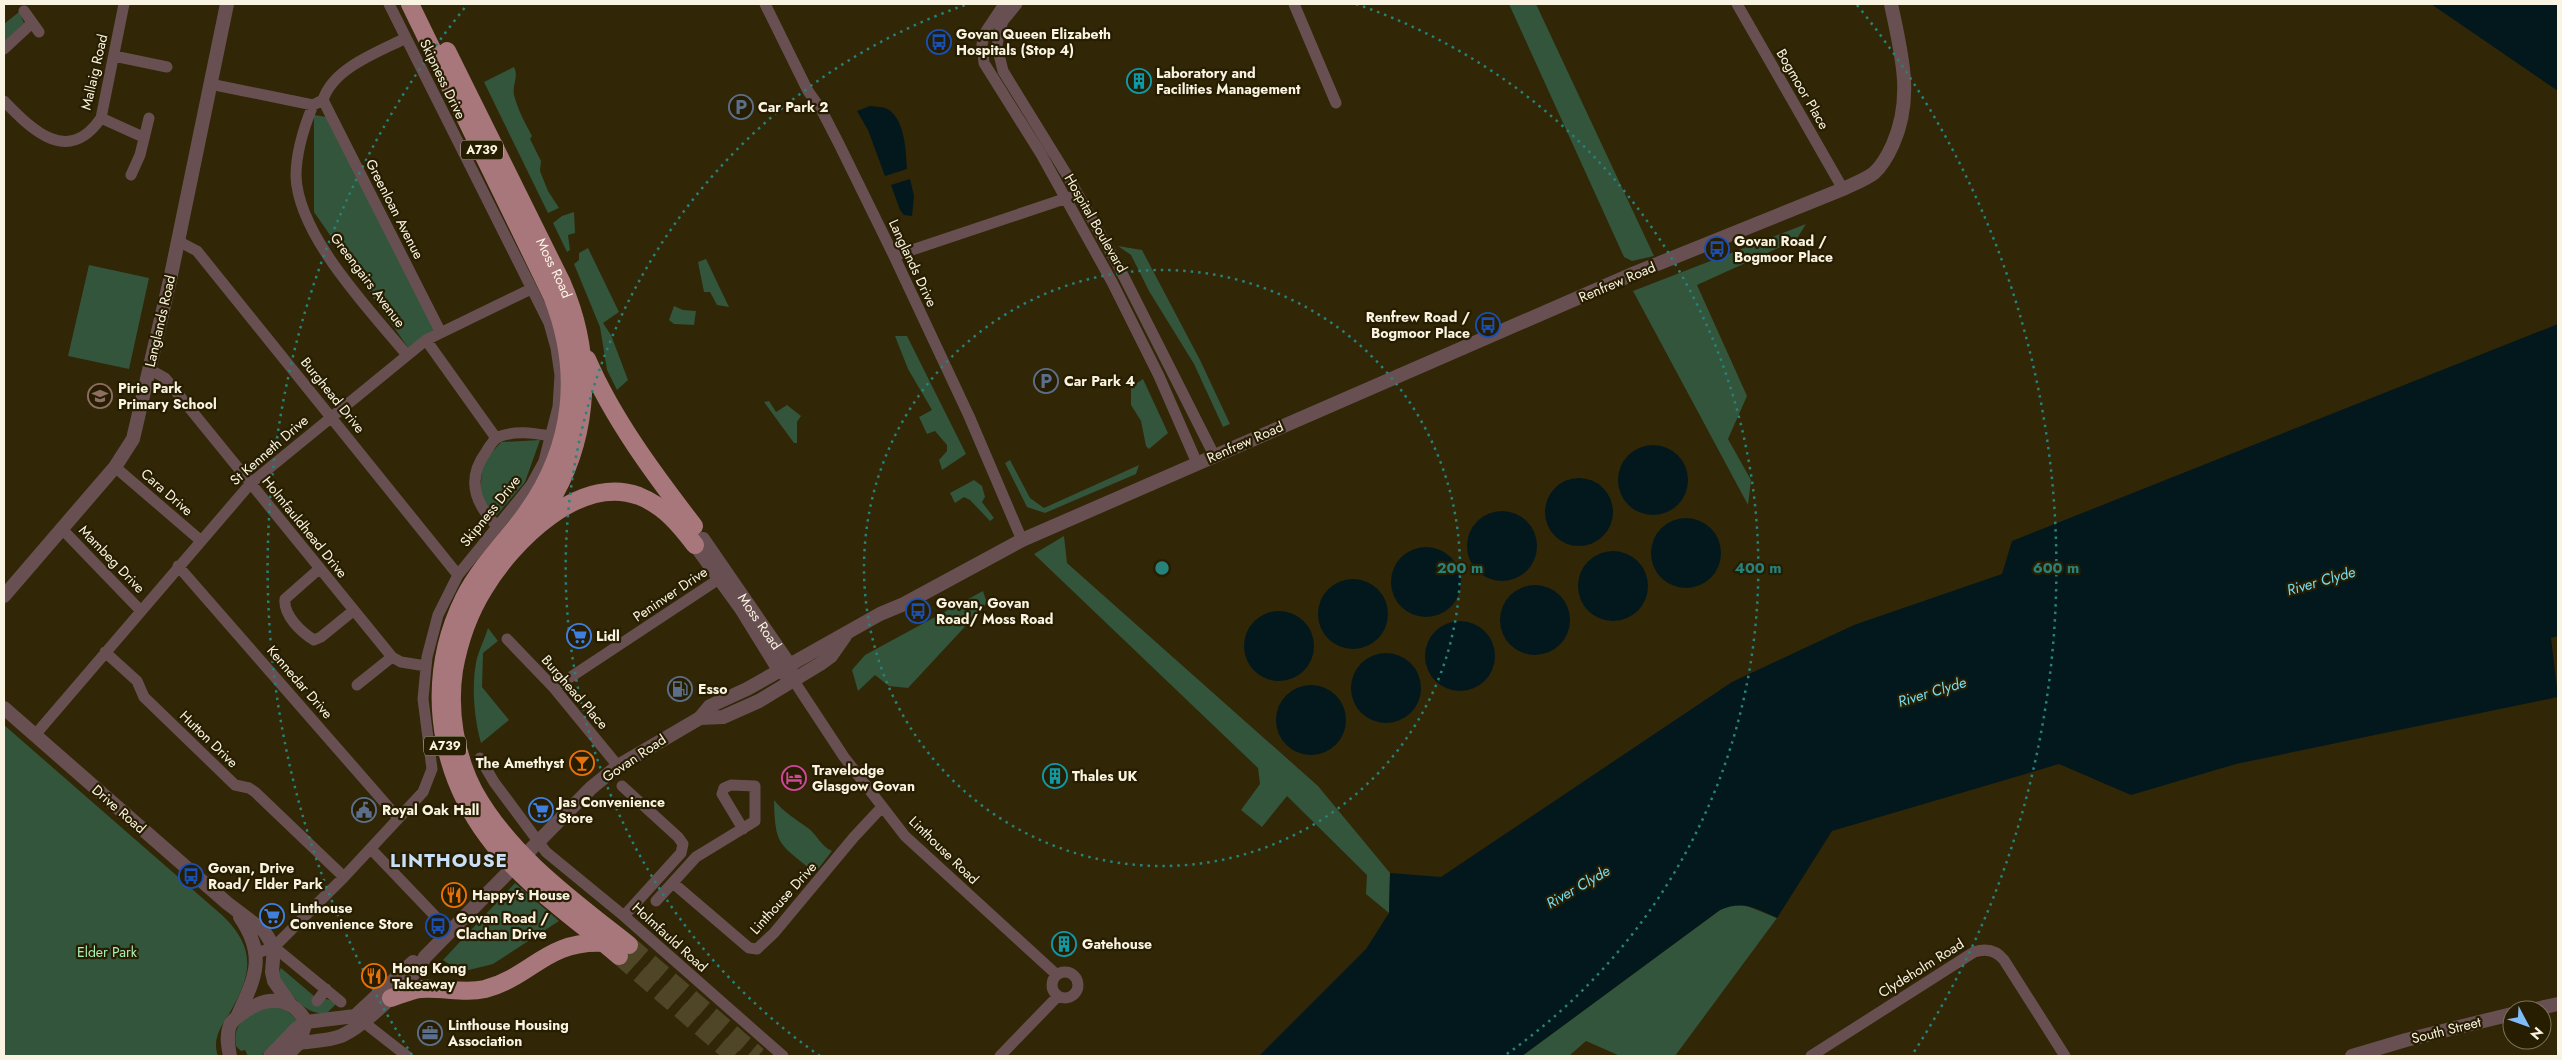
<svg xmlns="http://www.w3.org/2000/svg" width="2562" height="1060" viewBox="0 0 2562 1060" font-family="Jost,sans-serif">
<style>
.green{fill:#32553b}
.water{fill:#03181d}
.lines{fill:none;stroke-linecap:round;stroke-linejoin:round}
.primary-tunnel{stroke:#4f4527;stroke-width:18;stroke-dasharray:18 9;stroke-linecap:butt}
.minor{stroke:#685052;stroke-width:11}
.tertiary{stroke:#685052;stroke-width:14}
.primary{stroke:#a8777c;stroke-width:18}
.ring{fill:none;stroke:#26827a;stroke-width:2.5;stroke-dasharray:2.5 5}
.labels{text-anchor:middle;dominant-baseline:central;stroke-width:4.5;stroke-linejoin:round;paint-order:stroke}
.shield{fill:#271d00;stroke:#bab39e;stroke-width:1}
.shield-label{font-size:12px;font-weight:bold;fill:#f9f3e1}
.poi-label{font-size:14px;font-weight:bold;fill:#f9f3e1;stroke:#271d00;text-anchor:start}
.street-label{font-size:14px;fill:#f9f3e1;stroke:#271d00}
.park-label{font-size:14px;fill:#a8efb8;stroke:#271d00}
.water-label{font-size:15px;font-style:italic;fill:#72ddf3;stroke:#271d00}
.district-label{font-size:19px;font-weight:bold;letter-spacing:1px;fill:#c9dff7;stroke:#271d00}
.centre{fill:#26827a;stroke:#271d00;stroke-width:2.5}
.ring-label{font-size:15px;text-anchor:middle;font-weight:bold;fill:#26827a;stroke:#271d00;stroke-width:4.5;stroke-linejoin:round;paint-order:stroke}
</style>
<rect width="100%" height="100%" fill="#312606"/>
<path class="green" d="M1509,4H1536L1654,256L1632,261L1624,257Z
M19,12L24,23L4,43V24Z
M514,67C519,77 512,85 514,95C518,110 525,123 532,136L530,139L541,161L540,171L548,191L559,208L548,213L484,82Z
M314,115L327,117L436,329L409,349L314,212Z
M574,212L575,233L568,235L570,250L567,252L553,223L562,216Z
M1806,224L1796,240L1697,285L1747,396L1728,439L1751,480L1748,505L1633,291Z
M1118,246L1142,250L1200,360L1230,424L1223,427L1194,364L1149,291L1131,255Z
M588,248L619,312L603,323L611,335L628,380L617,390L607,370L600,327L574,264L579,260V253Z
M706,259L729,307L717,305L710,292H704L698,262Z
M89,265L149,278L129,369L68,356Z
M674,306L683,310L696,311L694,325L674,324L669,320Z
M895,336H907L966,454L942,470L939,460L947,451V445L935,431L927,434L919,417L932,410L908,369Z
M1143,379L1168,433L1149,449L1146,446L1141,421L1131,405V387Z
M769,401L776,412L787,405L801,416L797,422V443H794L764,402Z
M540,440L525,482L496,516L480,503L482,464L501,442Z
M1010,460L1030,498L1044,508L1139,465L1136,474L1045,513L1027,507L1005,463Z
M974,480L982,486L985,497L982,502L994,518L990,521L970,500L964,497L955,503L950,493Z
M1064,536L1067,563L1318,786L1390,873L1389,913L1366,894L1367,875L1287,796L1262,827L1241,810L1260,784L1258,768L1034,554Z
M983,591L987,603L908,688L889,686L875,675L858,691L852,670L865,655Z
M488,628L498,641L483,653L482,687L509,720L481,743C474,718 471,684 477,658C480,648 485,638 488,628Z
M4,725L223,916C254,946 253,971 233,1007C224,1024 211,1036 218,1056H4Z
M774,800C783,812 797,820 808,828C817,835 822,847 832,851L815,873C780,843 775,848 774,800Z
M515,883L559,921L493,964L461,972L443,960Z
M1742,904L1777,918L1675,1056H1620L1586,1041L1569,1056H1522L1720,910L1732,905Z
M281,968L314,996L330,1000L336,1004L326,1014C301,1013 291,994 277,975Z
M272,1006L286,1010L297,1020L261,1056H248L245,1050L241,1051L236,1046C231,1020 252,1013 272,1006Z"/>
<path class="water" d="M2431,4H2558V91Z
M870,106C875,107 884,106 889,110C905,121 906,151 907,169L885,176L868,130L857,111Z
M910,179L914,196L912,216L904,215L900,210L891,185Z
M2558,324V636L2551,638L2558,697L2236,764L2131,795L2059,764L1832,831L1777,918C1757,908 1742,900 1720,910L1522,1056H1259L1366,949L1389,913L1390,873L1441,877L1732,682L1854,625L2002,574L2012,541Z
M1618 480a35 35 0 1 1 70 0a35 35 0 1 1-70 0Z
M1545 512a34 34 0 1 1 68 0a34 34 0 1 1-68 0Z
M1467 546a35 35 0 1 1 70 0a35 35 0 1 1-70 0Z
M1651 553a35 35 0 1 1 70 0a35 35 0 1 1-70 0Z
M1391 582a35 35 0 1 1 70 0a35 35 0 1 1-70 0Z
M1578 586a35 35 0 1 1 70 0a35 35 0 1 1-70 0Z
M1318 614a35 35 0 1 1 70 0a35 35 0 1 1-70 0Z
M1500 620a35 35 0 1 1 70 0a35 35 0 1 1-70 0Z
M1244 646a35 35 0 1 1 70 0a35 35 0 1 1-70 0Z
M1425 656a35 35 0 1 1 70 0a35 35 0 1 1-70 0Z
M1351 688a35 35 0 1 1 70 0a35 35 0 1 1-70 0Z
M1276 720a35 35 0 1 1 70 0a35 35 0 1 1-70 0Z"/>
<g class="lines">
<path class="primary-tunnel" d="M629,945L758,1056
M619,956L734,1056"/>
<path class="minor" d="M765,4L808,91L822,111L839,144L894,256L969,416L1022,540
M1004,4L986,31L982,44L984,63L1041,154L1112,282L1159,376L1197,463
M1017,4L1003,21L999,33L997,46L1003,71L1067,175L1119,267L1214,455
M1294,4L1336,103
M1737,4L1843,189
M24,11L39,32
M4,49L32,23
M114,56L167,67
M210,84L313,105L323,100C333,68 378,52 406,38
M323,100L440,331
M4,101C32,130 68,166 101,118L124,4
M313,105C304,127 296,152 296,176C298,236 370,310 407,355
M101,118L143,137
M131,175L140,155L149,118
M178,241L197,251L458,575
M894,256L1070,197
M426,340L496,438
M149,369L165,378L392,657L401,662L426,666
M115,467L200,540
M497,526C475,504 466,479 486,452C489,447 493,440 498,437C516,430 533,433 551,436
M62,529L140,610
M178,566L398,818
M319,569L285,599C283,615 301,632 314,640L321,637L353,611
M507,639L554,688L618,766
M105,652L137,681L144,697L235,785L249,788L255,792L344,877
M794,681L844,757L905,836L1057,975
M357,685L392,657
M554,688L725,575
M35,735L251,483L426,340L531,289
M480,758L494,782L546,852L624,916L783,1056
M622,786L678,837L683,844L681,853L624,916
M371,849L436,917
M673,883L749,948L757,949L774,933L854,837L882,807
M656,901L696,857L755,821V786L731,785L724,788L722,794L743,829
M274,947L341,1002
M257,953L274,947L344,877L423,792L432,769L423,699L427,657L438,615L458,575L531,485L544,461L558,407L560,375L556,348L549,323L389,4
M1052 985a13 13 0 1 1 26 0a13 13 0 1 1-26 0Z
M317,1001L326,989
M357,1017L407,1056
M1000,1056L1058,996
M1811,1056L1974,952C1986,948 1996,950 2004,960L2065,1056"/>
<g class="tertiary">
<path id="s1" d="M703,539L789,664L791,671"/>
<path d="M695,545L742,610L779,670L786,675"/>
<path d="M4,596L115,467L133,439L170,280L227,4"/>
<path d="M4,708L227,903L264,931L274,947L272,972L274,981L290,1004"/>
<path d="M700,718L723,717L759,701L820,664L831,656L845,636"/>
<path d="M2531,1010L2558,1004"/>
<path d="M238,1015C256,976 266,955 240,917"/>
<path d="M299,1043C313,1041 328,1041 341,1036C364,1026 414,979 425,957L591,788L618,766L700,718L710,706L747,689L880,614L904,604L1022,540L1635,273L1843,189C1853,184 1865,180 1874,173C1882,166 1889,153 1893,144C1914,96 1901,53 1891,4"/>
<path d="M230,1056C228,1046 226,1035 230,1025C234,1018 241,1014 247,1010C270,995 293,998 306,1022L299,1043L286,1056"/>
<path d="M270,1056L296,1029L306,1022L355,1016L413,962"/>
<path d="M2352,1056L2406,1040L2512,1014"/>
</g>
<g class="primary">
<path d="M410,4L552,296C582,371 574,445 528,511C507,540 480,566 464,598C425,677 436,767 488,837C520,881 578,920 619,956"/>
<path id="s2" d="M447,51L562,283C597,363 589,451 537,521"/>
<path d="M587,359C613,419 654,474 694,526"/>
<path d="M629,945C572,900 510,856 474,791C455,755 448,710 454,670C459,642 469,613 484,589C512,542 579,474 639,496C664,506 679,524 695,545"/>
<path d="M391,998C400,995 411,990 420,989C442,987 464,994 485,989C533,976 546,940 604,943"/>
</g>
</g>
<g class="ring">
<circle cx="1162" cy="568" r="298"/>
<path d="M820 1056A596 596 0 0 1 968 4M1356 4A596 596 0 0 1 1504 1056"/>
<path d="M412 1055A894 894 0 0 1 467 5M1857 5A894 894 0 0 1 1912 1055"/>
</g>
<defs>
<symbol id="bus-ring" viewBox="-11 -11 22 22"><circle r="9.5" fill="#271d00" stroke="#1a4fb4" stroke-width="1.5"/><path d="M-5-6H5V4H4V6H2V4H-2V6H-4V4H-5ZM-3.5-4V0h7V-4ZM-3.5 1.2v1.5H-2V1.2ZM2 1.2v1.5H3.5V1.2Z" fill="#1a4fb4"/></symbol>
<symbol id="building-ring" viewBox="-11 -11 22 22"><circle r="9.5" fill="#271d00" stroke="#0f9aa8" stroke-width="1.5"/><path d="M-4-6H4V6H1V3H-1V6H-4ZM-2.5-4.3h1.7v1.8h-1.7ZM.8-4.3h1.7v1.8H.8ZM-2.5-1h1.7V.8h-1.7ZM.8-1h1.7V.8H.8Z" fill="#0f9aa8"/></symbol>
<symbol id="parking-ring" viewBox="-11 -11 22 22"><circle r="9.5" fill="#271d00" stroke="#5c6f8a" stroke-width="1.5"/><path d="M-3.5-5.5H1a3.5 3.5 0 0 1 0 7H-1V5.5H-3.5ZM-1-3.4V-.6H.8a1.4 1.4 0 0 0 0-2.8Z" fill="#5c6f8a"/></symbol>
<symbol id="school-ring" viewBox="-11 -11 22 22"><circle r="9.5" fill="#271d00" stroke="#8d6e63" stroke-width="1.5"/><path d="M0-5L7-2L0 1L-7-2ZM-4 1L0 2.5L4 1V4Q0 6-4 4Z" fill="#8d6e63"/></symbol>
<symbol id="supermarket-ring" viewBox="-11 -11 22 22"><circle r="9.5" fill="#271d00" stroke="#3f7fe0" stroke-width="1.5"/><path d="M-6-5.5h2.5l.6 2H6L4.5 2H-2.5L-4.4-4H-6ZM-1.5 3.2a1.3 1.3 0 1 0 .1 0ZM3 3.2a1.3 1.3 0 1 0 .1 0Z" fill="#3f7fe0"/></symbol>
<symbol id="fuel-ring" viewBox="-11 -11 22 22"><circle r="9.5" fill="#271d00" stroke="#5c6f8a" stroke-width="1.5"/><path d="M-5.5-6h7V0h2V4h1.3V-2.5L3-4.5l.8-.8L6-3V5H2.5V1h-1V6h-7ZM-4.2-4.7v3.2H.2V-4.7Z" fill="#5c6f8a"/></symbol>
<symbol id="bar-ring" viewBox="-11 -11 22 22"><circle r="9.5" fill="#271d00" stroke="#e8710a" stroke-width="1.5"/><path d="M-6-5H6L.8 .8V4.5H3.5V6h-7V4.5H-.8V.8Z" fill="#e8710a"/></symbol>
<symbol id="hotel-ring" viewBox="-11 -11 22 22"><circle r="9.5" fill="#271d00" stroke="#d1479c" stroke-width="1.5"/><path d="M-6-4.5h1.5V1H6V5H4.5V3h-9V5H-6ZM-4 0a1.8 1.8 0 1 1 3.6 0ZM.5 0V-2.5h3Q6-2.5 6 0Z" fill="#d1479c"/></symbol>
<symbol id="civic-ring" viewBox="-11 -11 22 22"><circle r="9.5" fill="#271d00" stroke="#5c6f8a" stroke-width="1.5"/><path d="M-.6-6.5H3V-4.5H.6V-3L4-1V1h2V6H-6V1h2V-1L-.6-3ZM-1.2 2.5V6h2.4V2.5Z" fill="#5c6f8a"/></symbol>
<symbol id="restaurant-ring" viewBox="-11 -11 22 22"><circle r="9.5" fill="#271d00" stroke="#e8710a" stroke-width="1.5"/><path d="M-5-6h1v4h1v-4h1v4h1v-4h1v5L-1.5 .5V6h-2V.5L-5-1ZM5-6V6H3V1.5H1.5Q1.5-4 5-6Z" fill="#e8710a"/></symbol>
<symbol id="office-ring" viewBox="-11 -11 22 22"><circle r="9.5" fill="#271d00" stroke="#5c6f8a" stroke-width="1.5"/><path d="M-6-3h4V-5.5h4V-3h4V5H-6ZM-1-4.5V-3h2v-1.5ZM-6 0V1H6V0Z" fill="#5c6f8a"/></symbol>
</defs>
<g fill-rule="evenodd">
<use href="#bus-ring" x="925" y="28" width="28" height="28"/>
<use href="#building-ring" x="1125" y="67" width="28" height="28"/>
<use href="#parking-ring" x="727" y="93" width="28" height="28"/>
<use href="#bus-ring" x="1703" y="235" width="28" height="28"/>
<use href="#bus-ring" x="1474" y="311" width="28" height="28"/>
<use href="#parking-ring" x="1032" y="367" width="28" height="28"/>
<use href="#school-ring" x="86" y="382" width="28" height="28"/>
<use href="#bus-ring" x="904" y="597" width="28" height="28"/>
<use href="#supermarket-ring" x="565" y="622" width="28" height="28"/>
<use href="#fuel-ring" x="666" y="675" width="28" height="28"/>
<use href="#bar-ring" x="568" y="749" width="28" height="28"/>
<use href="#building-ring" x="1041" y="762" width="28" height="28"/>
<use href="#hotel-ring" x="780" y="764" width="28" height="28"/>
<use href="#civic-ring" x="350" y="796" width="28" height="28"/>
<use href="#supermarket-ring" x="527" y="796" width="28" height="28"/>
<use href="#bus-ring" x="177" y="862" width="28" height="28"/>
<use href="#restaurant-ring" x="440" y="881" width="28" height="28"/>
<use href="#supermarket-ring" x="258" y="902" width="28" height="28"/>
<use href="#bus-ring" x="424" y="912" width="28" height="28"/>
<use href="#building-ring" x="1050" y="930" width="28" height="28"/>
<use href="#restaurant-ring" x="360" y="962" width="28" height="28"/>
<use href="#office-ring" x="416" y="1019" width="28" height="28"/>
</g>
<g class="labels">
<g class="shield">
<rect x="461" y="140.5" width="42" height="19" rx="4"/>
<rect x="424" y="736.5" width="42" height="19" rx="4"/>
</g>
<g class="shield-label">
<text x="482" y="150">A739</text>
<text x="445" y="746">A739</text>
</g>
<g class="poi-label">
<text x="956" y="34">Govan Queen Elizabeth<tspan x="956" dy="16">Hospitals (Stop 4)</tspan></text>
<text x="1156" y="73">Laboratory and<tspan x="1156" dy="16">Facilities Management</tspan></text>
<text x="758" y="107">Car Park 2</text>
<text x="1734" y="241">Govan Road /<tspan x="1734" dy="16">Bogmoor Place</tspan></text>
<text x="1470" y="317" text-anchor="end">Renfrew Road /<tspan x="1470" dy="16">Bogmoor Place</tspan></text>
<text x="1064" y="381">Car Park 4</text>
<text x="118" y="388">Pirie Park<tspan x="118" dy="16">Primary School</tspan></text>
<text x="936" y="603">Govan, Govan<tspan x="936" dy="16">Road/ Moss Road</tspan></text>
<text x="596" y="636">Lidl</text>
<text x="698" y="689">Esso</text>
<text x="564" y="763" text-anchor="end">The Amethyst</text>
<text x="812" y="770">Travelodge<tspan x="812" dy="16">Glasgow Govan</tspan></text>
<text x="1072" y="776">Thales UK</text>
<text x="558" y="802">Jas Convenience<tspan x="558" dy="16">Store</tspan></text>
<text x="382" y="810">Royal Oak Hall</text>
<text x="208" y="868">Govan, Drive<tspan x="208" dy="16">Road/ Elder Park</tspan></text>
<text x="472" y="895">Happy's House</text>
<text x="290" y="908">Linthouse<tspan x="290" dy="16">Convenience Store</tspan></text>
<text x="456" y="918">Govan Road /<tspan x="456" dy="16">Clachan Drive</tspan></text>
<text x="1082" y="944">Gatehouse</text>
<text x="392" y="968">Hong Kong<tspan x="392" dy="16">Takeaway</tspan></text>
<text x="448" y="1025">Linthouse Housing<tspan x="448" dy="16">Association</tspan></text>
</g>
<g class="street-label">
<text transform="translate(94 72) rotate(-77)">Mallaig Road</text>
<text transform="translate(443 79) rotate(64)">Skipness Drive</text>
<text transform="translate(1803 89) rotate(60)">Bogmoor Place</text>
<text transform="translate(395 209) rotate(63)">Greenloan Avenue</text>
<text transform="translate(1096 223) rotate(60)">Hospital Boulevard</text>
<text transform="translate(913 263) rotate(65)">Langlands Drive</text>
<text stroke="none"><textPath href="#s2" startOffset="242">Moss Road</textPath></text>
<text transform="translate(368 280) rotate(53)">Greengairs Avenue</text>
<text transform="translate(1617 282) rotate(-23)">Renfrew Road</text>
<text transform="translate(160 321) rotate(-77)">Langlands Road</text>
<text transform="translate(333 395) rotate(51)">Burghead Drive</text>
<text transform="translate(1245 442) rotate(-24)">Renfrew Road</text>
<text transform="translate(269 450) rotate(-41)">St Kenneth Drive</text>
<text transform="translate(167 492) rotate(41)">Cara Drive</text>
<text transform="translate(490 511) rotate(-51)">Skipness Drive</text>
<text transform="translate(305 527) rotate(51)">Holmfauldhead Drive</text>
<text transform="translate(112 559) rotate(46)">Mambeg Drive</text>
<text transform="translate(670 594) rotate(-34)">Peninver Drive</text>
<text stroke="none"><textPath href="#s1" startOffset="100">Moss Road</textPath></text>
<text transform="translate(300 682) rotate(49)">Kennedar Drive</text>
<text transform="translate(575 692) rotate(49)">Burghead Place</text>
<text transform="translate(209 739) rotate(44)">Hutton Drive</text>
<text transform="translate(634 758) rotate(-34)">Govan Road</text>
<text transform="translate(119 809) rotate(41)">Drive Road</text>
<text transform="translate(944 850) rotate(44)">Linthouse Road</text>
<text transform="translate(783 898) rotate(-48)">Linthouse Drive</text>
<text transform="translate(670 937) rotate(42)">Holmfauld Road</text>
<text transform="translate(1921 968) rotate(-32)">Clydeholm Road</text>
<text transform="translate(2446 1030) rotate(-14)">South Street</text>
</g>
<g class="park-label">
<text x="107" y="952">Elder Park</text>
</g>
<g class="water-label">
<text transform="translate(2321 581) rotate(-16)">River Clyde</text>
<text transform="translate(1932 692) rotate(-17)">River Clyde</text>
<text transform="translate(1578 887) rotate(-30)">River Clyde</text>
</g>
<g class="district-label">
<text x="449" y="860">LINTHOUSE</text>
</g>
</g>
<circle cx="1162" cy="568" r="8" class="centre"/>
<g class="ring-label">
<text x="1460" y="573">200 m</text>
<text x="1758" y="573">400 m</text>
<text x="2056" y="573">600 m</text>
</g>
<rect width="2562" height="1060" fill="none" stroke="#f9f3e1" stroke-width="10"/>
<g transform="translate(2527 1025) rotate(131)"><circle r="24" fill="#271d00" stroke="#7b735a"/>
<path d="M0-4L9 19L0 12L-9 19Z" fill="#7fbdfa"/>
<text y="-8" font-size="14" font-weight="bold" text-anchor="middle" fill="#f9f3e1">N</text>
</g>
</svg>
